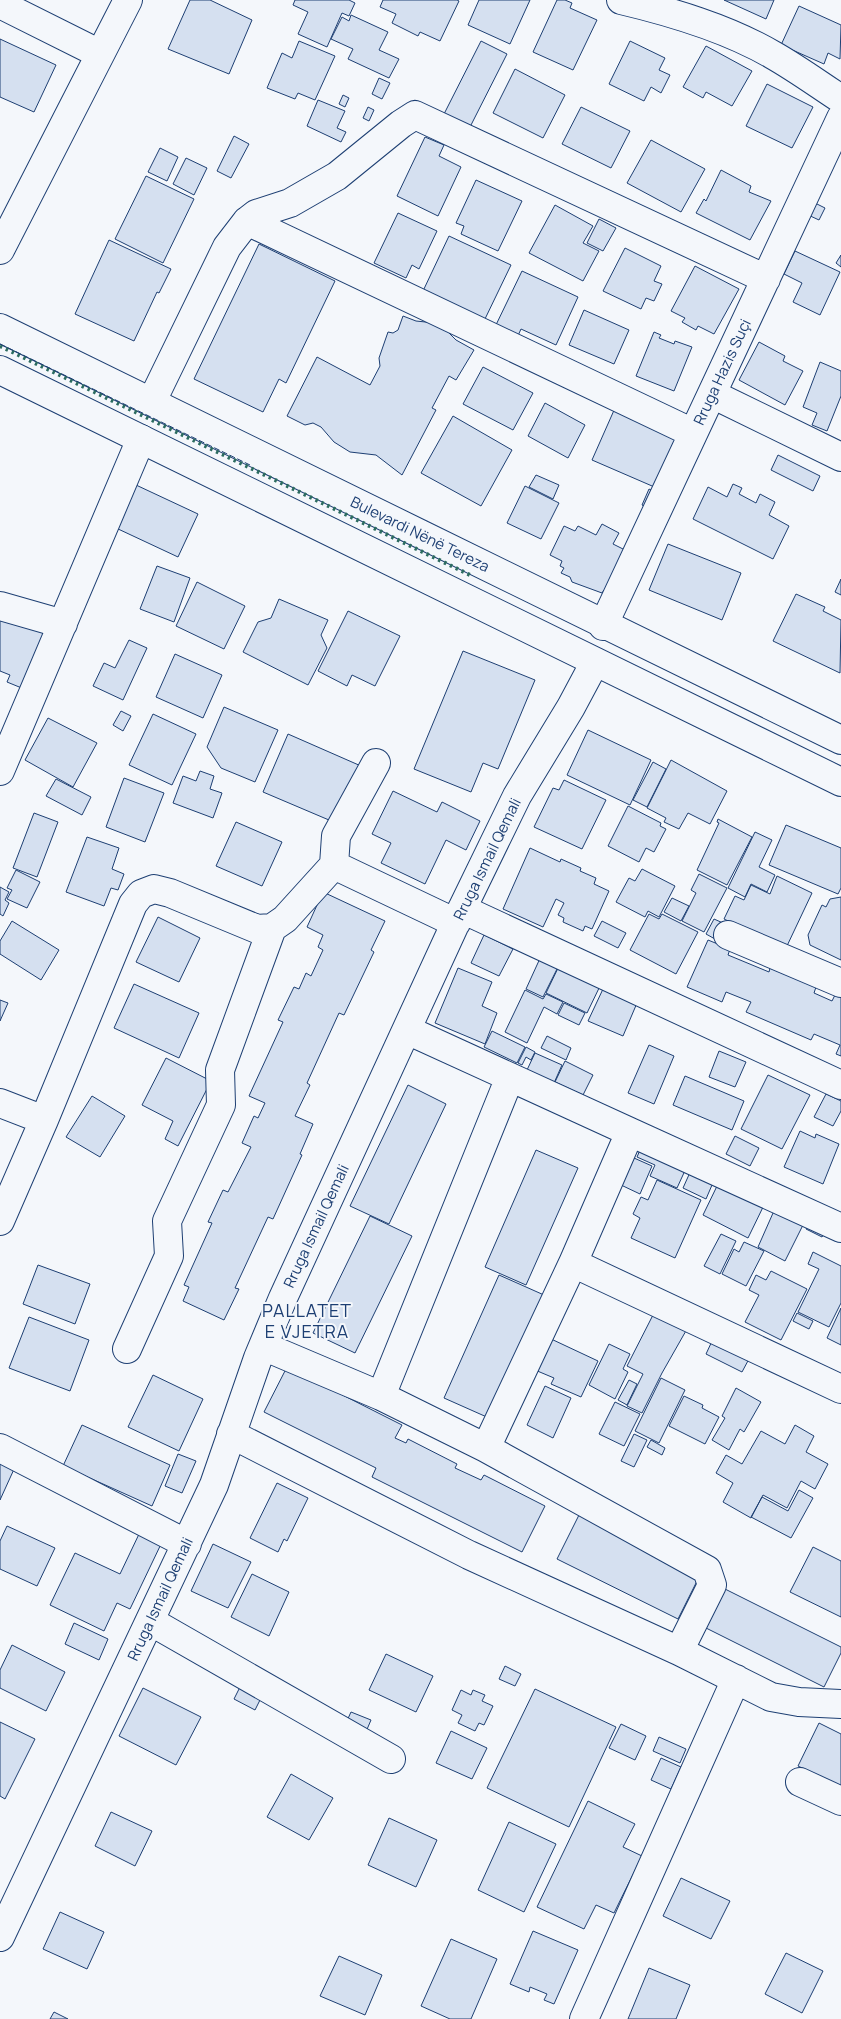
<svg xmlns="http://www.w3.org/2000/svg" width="841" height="2019" viewBox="0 0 841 2019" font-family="Manrope,sans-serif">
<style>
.building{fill:#d5e0f0;stroke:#1d3f73}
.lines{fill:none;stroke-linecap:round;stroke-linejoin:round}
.minor-casing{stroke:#1d3f73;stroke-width:30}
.major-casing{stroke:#1d3f73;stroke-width:30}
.minor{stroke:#f4f7fb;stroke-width:28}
.major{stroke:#f4f7fb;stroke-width:28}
.hedge{stroke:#2c6c60;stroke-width:4;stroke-dasharray:2.5 4;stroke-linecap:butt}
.fence{stroke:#1d3f73;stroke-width:1;stroke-dasharray:6 2.5;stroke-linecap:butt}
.labels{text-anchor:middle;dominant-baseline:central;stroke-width:4;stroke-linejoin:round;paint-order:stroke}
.street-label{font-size:15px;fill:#1d3f73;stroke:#f4f7fb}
.quarter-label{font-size:18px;letter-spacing:1px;fill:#1d3f73;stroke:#f4f7fb}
</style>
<rect width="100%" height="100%" fill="#f4f7fb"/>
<path class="building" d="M190,0H210L252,20L229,74L168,49Z
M295,0H349L355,3L349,16L342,13L327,47L298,34L308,12L293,5Z
M383,0H457L459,1L440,41L420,32L418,36L392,23L396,14L380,7Z
M479,0H530L510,44L468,25Z
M557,0H565L572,3L570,8L597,20L573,70L533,52Z
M724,0H774L766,19Z
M799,6L841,25L840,59L828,53L824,64L781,45Z
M351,15L388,32L379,50L399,59L389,78L348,59L353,49L331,39L342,17L349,21Z
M0,39L56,65L34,112L0,97Z
M299,41L335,56L315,100L298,93L295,99L267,88L282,53L292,58Z
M481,41L507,54L470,127L444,114Z
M630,41L665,58L659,70L670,75L661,93L651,87L644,101L609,84Z
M706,46L752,71L732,106L706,92L703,98L683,87Z
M515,69L565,95L543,138L493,113Z
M379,78L390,83L382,99L372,94Z
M767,84L813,107L792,148L746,126Z
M343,95L349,98L345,107L339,104Z
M318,100L345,111L337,128L346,132L341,142L307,126Z
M368,107L374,110L369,121L363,118Z
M581,107L630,131L611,168L562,144Z
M234,136L249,144L231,178L217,171Z
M425,137L444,145L439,156L461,167L438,216L397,196Z
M651,140L705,169L681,212L627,183Z
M160,148L178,157L167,181L148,172Z
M186,158L207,168L194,195L173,184Z
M721,170L751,186L749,192L771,201L750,240L696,213L704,199L706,201Z
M146,176L194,199L163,263L115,239Z
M476,180L522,201L498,251L461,234L464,226L456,223Z
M813,202L825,208L819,220L806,214Z
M555,205L593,226L583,243L599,251L583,281L529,253Z
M398,213L437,231L419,269L412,265L406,278L374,263Z
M599,219L616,228L603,251L587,243Z
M449,236L511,265L484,321L423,291Z
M109,240L171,269L159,293L157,292L134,341L75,314Z
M259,244L335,281L286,383L279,379L263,412L194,379Z
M625,248L661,266L654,281L662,284L654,301L646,298L641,309L603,291Z
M795,251L840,272L820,315L793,302L802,283L784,274Z
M841,255V267L836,263Z
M695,266L739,289L714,334L698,326L696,330L682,322L685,318L671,311Z
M522,271L578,297L556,345L521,329L516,340L494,329Z
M584,310L629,330L614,364L569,345Z
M403,316L416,321L435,323L445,329L456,340L474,350L456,380L449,376L432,408L436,410L402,475L376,455L350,452L334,442L321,427L313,423L305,425L287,416L317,357L370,385L380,366L379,358L388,332L393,333L398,330Z
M654,332L661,335L659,338L674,344L675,341L692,347L674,391L636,376Z
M759,342L785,356L783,361L803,371L785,405L739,380Z
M820,362L841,371V396L827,431L812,425L817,413L803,407Z
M483,367L533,393L513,430L463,404Z
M545,403L585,425L568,458L528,436Z
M615,408L683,435L659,489L592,460Z
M453,416L512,450L481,506L421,473Z
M778,455L820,476L813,491L771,470Z
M536,475L559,485L553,499L529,487Z
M733,484L742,488L739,494L756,503L760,494L775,502L769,515L789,526L773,559L693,519L708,487L727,497Z
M136,485L198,514L178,557L116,528Z
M525,486L559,503L541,539L507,523Z
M649,489L655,492L648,508L642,505Z
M602,524L619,533L613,544L629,552L609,592L604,590L602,593L572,582L570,577L561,573L564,568L560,566L562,561L550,555L564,526L575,531L578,526L596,535Z
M668,544L741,573L722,620L649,590Z
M157,566L190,578L174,622L140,609Z
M841,579V595L835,592Z
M197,582L245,606L224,649L176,626Z
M796,594L825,607L823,611L841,620L840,673L773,641Z
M279,599L328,620L321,635L327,648L308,685L243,652L258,622L271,618Z
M348,611L400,636L375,686L352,675L347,686L318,671Z
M0,614L52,635L29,691L7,682L10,675L0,671Z
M129,640L147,648L123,700L93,686L104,663L115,668Z
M463,651L535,680L498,769L483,763L471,792L414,769Z
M175,654L222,675L203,718L156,697Z
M224,707L278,730L255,782L221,768L207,747Z
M121,711L131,716L123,731L113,725Z
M153,714L196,734L172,785L129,765Z
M48,718L97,743L73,787L25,760Z
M588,730L651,760L630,805L567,775Z
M288,734L361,766L336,823L263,792Z
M671,760L727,791L710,824L688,813L679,829L664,822L666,818L647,808Z
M653,762L666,769L647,807L633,800Z
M200,771L214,776L210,789L222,793L213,818L173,803L183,776L196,781Z
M124,778L164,793L145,842L106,827Z
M56,779L91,797L82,815L46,796Z
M564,780L606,800L582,849L534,827L553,788L559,790Z
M393,791L437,812L442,802L480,821L466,850L446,840L425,884L381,863L391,843L372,834Z
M628,806L661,823L660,826L666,829L654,852L646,848L639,862L608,846Z
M34,813L58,822L37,877L13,868Z
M718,819L752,837L727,885L697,870L719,823L717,822Z
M236,822L282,842L262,886L216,866Z
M786,825L841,848V888L838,894L769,865Z
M755,832L772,840L759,867L775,875L767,892L751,884L745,897L728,888Z
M87,837L119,848L112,869L124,874L118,890L111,888L104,906L66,892Z
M530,848L560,862L561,859L581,868L580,871L596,878L594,884L609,891L592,929L585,926L583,931L563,922L564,918L558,915L564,903L556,899L543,927L503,909Z
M642,869L675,886L659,917L648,911L645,917L616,902L629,878L635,881Z
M16,870L40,882L27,908L7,899L12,890L7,888Z
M699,874L727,888L704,932L682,921L696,893L691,890Z
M777,876L812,893L786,948L724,919L735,896L744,900L751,885L770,894Z
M0,887L9,892L5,900L9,903L3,916L0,914Z
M323,892L385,921L371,950L374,952L344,1015L339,1013L307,1083L310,1085L295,1116L313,1124L300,1154L302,1155L273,1219L268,1217L235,1288L239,1289L224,1320L183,1301L189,1287L184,1285L212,1223L208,1222L223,1190L228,1192L251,1147L242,1143L254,1116L258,1118L265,1103L249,1096L283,1022L278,1020L294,987L299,989L306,973L311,976L323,950L318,947L323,935L307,927Z
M841,897V960L810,945L808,935L822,905L826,907L830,899Z
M672,898L689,906L681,921L664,912Z
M649,914L659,919L662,914L698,932L676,974L630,950Z
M158,917L200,938L179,982L136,962Z
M714,919L723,923L715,939L706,934Z
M12,921L59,950L41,980L0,954V941Z
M602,921L626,933L618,948L594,936Z
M484,935L513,949L499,976L471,963Z
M708,940L730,949L728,955L769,972L770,968L816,987L814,993L832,1001L836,993L841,996V1056L836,1054L840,1045L814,1034L811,1040L746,1012L751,1002L726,992L722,1002L687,987Z
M542,954L560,963L543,997L526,989Z
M560,964L601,984L587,1013L546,993Z
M458,968L492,982L482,1006L497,1013L485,1044L435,1023Z
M134,984L199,1013L179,1058L114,1028Z
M603,989L637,1003L623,1036L588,1021Z
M525,990L543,999L546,994L563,1002L557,1014L544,1007L527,1043L505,1032Z
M0,1000L8,1003L0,1021Z
M564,1003L585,1013L579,1025L558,1015Z
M492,1031L525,1047L517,1063L484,1047Z
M547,1036L571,1048L566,1060L541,1048Z
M649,1045L674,1056L654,1104L628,1093Z
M526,1047L535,1052L531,1060L526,1057L522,1065L518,1063Z
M719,1051L746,1062L735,1087L709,1077Z
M535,1053L562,1065L554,1083L527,1070Z
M166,1058L211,1081L178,1146L165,1139L173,1121L142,1105Z
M565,1061L593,1075L583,1095L555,1082Z
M768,1075L810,1095L782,1149L741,1129Z
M685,1076L744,1101L732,1130L673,1105Z
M408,1085L446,1104L389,1224L350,1206Z
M826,1094L841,1101V1111L833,1126L814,1117Z
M92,1096L125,1116L100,1157L66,1137Z
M800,1131L815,1138L816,1134L839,1144L823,1184L784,1167Z
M735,1136L759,1148L750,1166L726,1154Z
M643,1143L688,1164L677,1188L650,1176L655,1165L637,1157Z
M536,1150L578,1168L526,1285L485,1267Z
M634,1158L652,1166L640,1194L621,1185Z
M692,1168L715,1178L706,1199L683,1188Z
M657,1180L701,1200L675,1258L631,1238L640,1218L633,1214L641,1197L648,1200Z
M718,1184L765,1203L748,1238L703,1215Z
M777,1204L806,1219L785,1261L758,1247Z
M370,1216L412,1236L355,1353L313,1333Z
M810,1222L826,1230L822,1237L806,1229Z
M721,1234L736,1241L720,1274L704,1266Z
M744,1242L764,1251L746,1286L722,1274L734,1249L739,1252Z
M813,1252L841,1266V1303L829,1327L798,1312L819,1269L808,1264Z
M38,1265L90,1284L75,1324L23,1304Z
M771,1271L807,1289L781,1340L745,1322L759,1295L749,1290L756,1275L766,1280Z
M499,1275L544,1295L489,1418L444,1398Z
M841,1308V1345L827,1338Z
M654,1313L687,1329L662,1373L642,1413L627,1406L643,1374L627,1366Z
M797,1313L813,1321L809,1329L793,1321Z
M29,1317L89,1340L70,1391L9,1368Z
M549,1338L598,1361L581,1397L551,1384L554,1378L535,1370Z
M713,1339L750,1357L742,1372L706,1354Z
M609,1344L630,1354L623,1369L628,1372L615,1399L589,1385Z
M287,1367L402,1425L395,1438L406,1443L408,1439L457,1464L455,1468L481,1480L484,1475L545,1506L522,1552L372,1477L376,1468L264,1412Z
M153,1375L203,1399L179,1451L128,1427Z
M661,1378L685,1390L659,1443L635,1431Z
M629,1380L637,1384L627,1405L618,1400Z
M545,1386L571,1398L553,1438L527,1425Z
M736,1388L761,1402L744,1432L740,1429L729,1450L712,1440L725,1418L722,1416Z
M684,1396L703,1405L702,1408L719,1417L705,1444L669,1426Z
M615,1402L640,1414L624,1446L599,1434Z
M82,1425L170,1465L152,1506L63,1466Z
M795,1425L814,1436L806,1452L828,1464L815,1489L801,1481L787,1508L763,1495L751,1518L723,1502L733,1483L716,1473L726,1455L742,1464L761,1431L785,1444Z
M634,1434L647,1440L634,1467L621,1461Z
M651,1440L665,1448L662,1455L647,1447Z
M178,1454L196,1461L182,1493L165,1486Z
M0,1461L15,1467L0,1500Z
M277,1483L308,1498L287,1541L284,1539L278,1552L250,1538Z
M799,1490L813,1498L791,1538L751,1517L762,1497L788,1511Z
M579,1515L700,1575L678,1619L557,1559Z
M7,1526L55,1548L37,1586L0,1569V1541Z
M140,1532L162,1542L130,1609L117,1603L104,1631L50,1605L75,1553L120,1574Z
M213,1544L251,1562L228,1608L191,1591Z
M813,1547L841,1561V1617L790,1592Z
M252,1574L289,1592L269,1636L231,1617Z
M723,1588L841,1647V1653L824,1687L704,1627Z
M74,1623L108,1639L99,1660L65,1644Z
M12,1645L65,1672L46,1711L0,1688V1670Z
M386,1654L433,1676L416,1712L369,1690Z
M505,1666L521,1674L515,1686L499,1679Z
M245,1677L266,1688L255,1710L234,1699Z
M143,1688L201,1717L176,1765L119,1736Z
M535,1689L616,1727L569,1827L487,1788Z
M461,1690L471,1695L473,1690L485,1695L482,1701L493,1706L484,1725L479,1723L475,1731L458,1723L462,1715L452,1710Z
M351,1712L371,1720L365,1734L345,1725Z
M0,1722L35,1739L5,1799L0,1796Z
M819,1723L841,1734V1787L798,1766Z
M621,1724L646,1736L635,1760L609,1748Z
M451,1731L487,1748L472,1779L436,1763Z
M659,1737L686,1749L680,1763L653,1751Z
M661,1758L681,1767L671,1789L651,1780Z
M291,1774L333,1798L309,1840L267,1817Z
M588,1801L635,1824L623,1847L642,1856L614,1913L596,1905L584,1929L537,1907Z
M111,1812L152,1831L135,1866L95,1846Z
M389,1818L437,1840L416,1887L368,1865Z
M509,1822L556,1844L524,1912L478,1890Z
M681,1878L730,1901L711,1939L663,1916Z
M60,1912L104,1932L87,1969L43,1949Z
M533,1931L578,1950L554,2004L544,2000L547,1994L530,1987L529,1992L510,1984Z
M451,1939L497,1959L471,2019H450L421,2006Z
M786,1953L823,1971L802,2013L765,1994Z
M339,1956L382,1975L365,2015L320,1996Z
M649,1968L690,1985L676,2019H628Z
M54,2012L68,2019H50Z"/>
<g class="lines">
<defs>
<path id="minor" d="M621,0C672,12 727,28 773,55C796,68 818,84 841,99
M0,4L100,54
M247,221L693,433
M0,250L128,0
M712,394L841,457
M152,401L227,247L247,221L256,214L290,203L337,176L401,124L415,115L766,279
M0,606L63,624
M603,626L841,118
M0,771L141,439
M334,865L336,836L376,763
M462,909L841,1085
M728,935L841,983
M407,1030L630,1132L573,1263L841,1389
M0,1103L44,1120
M630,1132L841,1228
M0,1221L44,1120L133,904L141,894L154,889L170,893L257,929L272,928L285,919L334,865L456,923
M263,1346L381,1396L486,1448L707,1570L712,1585L679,1651
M127,1349L169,1256L167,1221L221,1105L220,1070L272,928
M381,1396L510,1077
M231,1434L469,1555L679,1651L771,1697L799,1702L841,1704
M0,1448L187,1544
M486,1448L573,1263
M150,1621L391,1759
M800,1782L841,1801
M0,1937L214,1485L258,1358L283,1298L462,909L517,796L571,707L595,662
M584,2019L736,1679"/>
<path id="major" d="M0,328C281,464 560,604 841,740
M0,370L841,782"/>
</defs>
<use href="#minor" class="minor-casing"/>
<use href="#major" class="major-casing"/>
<use href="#minor" class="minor"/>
<use href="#major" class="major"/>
<path class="hedge" d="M0,346L470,575"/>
<path class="fence" d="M0,344L250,465"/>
</g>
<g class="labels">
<g class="street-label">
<text transform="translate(722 372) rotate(-65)">Rruga Hazis Suçi</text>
<text transform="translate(420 534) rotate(26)">Bulevardi Nënë Tereza</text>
<text transform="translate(487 859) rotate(-64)">Rruga Ismail Qemali</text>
<text transform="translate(316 1226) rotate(-65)">Rruga Ismail Qemali</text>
<text transform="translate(160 1599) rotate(-65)">Rruga Ismail Qemali</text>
</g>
<g class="quarter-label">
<text x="307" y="1310">PALLATET<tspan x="307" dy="21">E VJETRA</tspan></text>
</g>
</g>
</svg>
